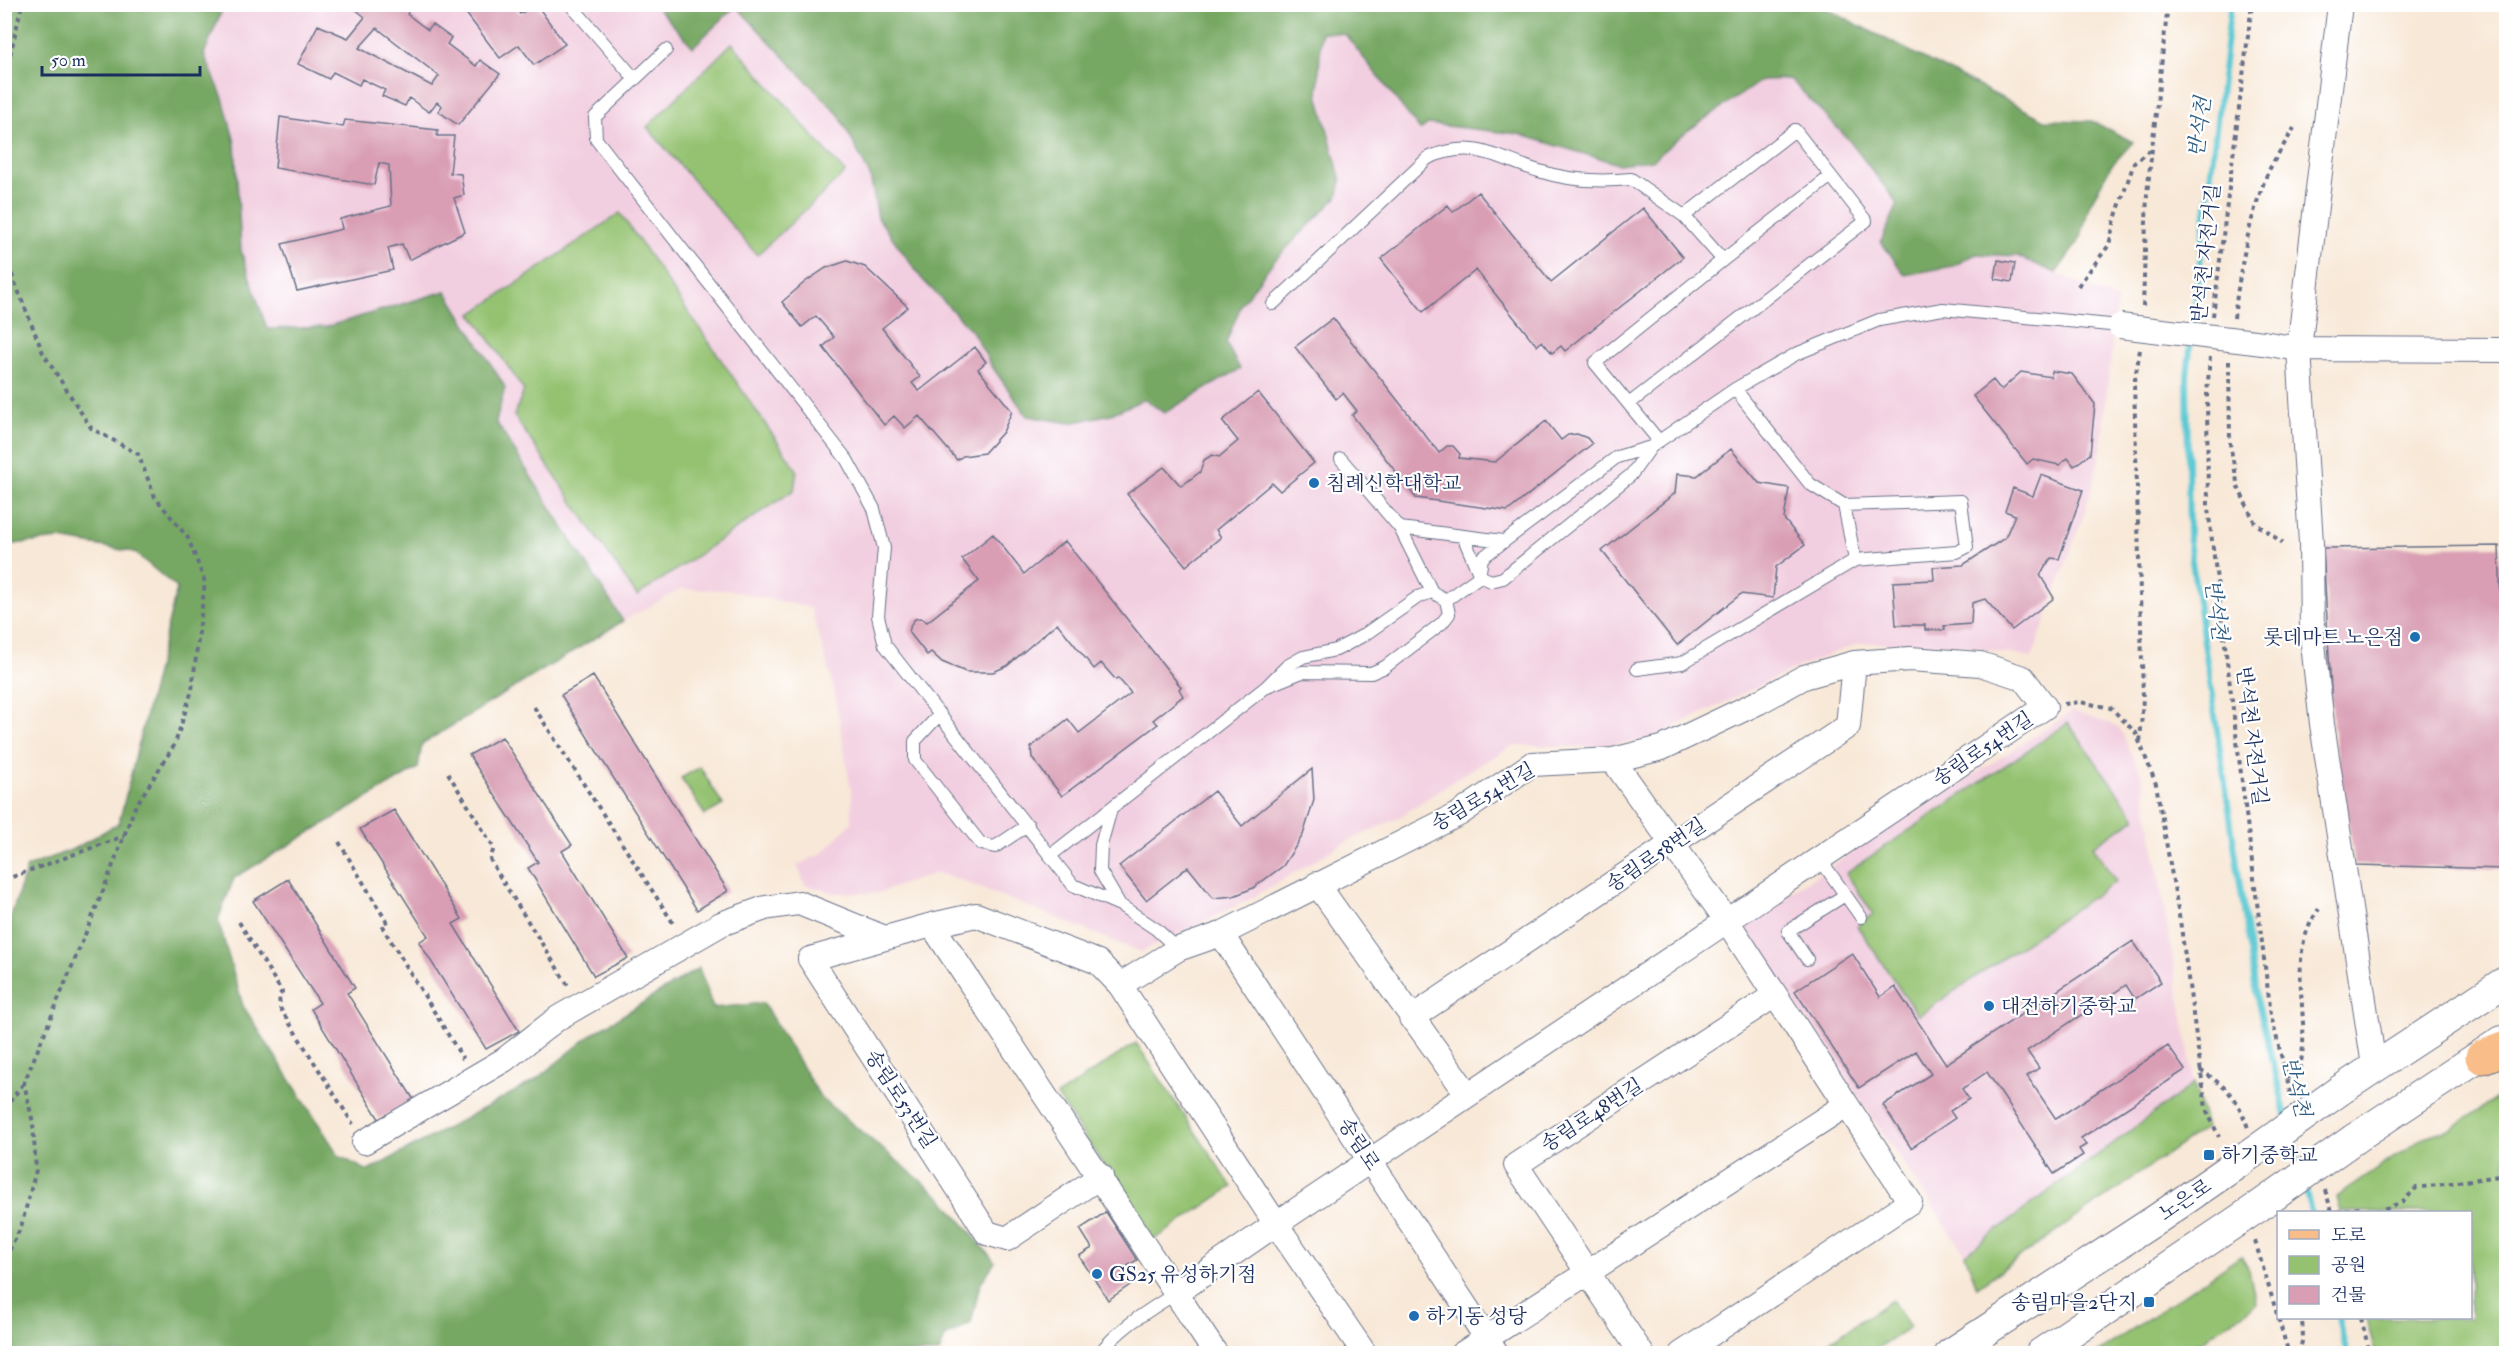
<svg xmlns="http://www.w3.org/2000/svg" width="2511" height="1358" viewBox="0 0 2511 1358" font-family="'IM FELL Double Pica','Noto Serif KR',serif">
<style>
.built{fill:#f2cfe0}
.green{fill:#94c271;stroke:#587868;stroke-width:1.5}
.forest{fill:#77a863;stroke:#496c60;stroke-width:1.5}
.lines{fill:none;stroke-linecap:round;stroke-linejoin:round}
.stream{stroke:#5dc9d4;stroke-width:6}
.building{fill:#d99eb4;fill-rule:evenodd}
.service-casing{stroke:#687088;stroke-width:14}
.minor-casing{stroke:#687088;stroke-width:26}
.tertiary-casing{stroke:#687088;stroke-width:32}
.primary-casing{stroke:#687088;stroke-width:35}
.path{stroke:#687088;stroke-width:4;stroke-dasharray:4.5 4.5;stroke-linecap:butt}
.service{stroke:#fff;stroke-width:12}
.minor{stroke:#fff;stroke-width:24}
.tertiary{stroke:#fff;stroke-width:30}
.primary{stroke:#f8bd89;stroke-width:33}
.minor-bridge-casing{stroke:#687088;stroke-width:26;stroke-linecap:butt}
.tertiary-bridge-casing{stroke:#687088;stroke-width:32;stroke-linecap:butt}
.minor-bridge{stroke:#fff;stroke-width:24}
.tertiary-bridge{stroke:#fff;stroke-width:30}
.poi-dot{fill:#1f6fb2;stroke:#fff;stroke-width:2}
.labels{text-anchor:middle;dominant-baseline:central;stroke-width:4.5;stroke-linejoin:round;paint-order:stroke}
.street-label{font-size:20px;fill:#1b2f5e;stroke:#fff}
.poi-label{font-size:20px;fill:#1b2f5e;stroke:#fff;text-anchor:start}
.water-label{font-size:21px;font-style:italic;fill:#2f5d81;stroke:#fff}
</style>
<rect width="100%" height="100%" fill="#fff"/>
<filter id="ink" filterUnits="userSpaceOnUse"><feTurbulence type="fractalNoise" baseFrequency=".0167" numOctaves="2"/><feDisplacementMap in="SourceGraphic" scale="12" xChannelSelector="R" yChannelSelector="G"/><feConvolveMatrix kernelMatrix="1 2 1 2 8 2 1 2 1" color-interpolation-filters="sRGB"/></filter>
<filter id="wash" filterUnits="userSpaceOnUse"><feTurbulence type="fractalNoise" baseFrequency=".008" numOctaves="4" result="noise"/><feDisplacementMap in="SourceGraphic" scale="24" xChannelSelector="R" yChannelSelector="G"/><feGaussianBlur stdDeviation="1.35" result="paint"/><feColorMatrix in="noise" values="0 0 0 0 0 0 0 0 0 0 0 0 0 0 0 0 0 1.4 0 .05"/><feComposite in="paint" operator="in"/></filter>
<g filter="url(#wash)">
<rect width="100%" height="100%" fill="#f8e8d7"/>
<path class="built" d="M224,5H655L693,47L735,6L839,115L870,176L878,218L922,279L972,331L991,365L1111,414L1145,399L1226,343L1242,303L1273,262L1337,197L1341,182L1318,94L1321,32L1345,34L1420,130L1428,124L1518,134L1618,164L1652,159L1686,132L1762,80L1790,79L1848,139L1898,204L1881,242L1953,266L1976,254L2017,256L2117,300L2100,456L2085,511L2032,658L1957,644L1860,643L1803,665L1644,741L1591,747L1514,745L1462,775L1398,818L1342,844L1252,898L1141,952L958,879L936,873L878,893H836L805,885L797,865L823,853L851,823L852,797L834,689L811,608L728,590L681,589L623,621L496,422L505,387L446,291L325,327L267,330L241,251L235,143L223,98L204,54Z
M2073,711L2119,727L2142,776L2194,1083L1965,1254L1745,930L1747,920Z"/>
<path class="green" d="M732,43L845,173L757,255L647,127Z
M620,213L797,470L794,490L637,596L514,416L524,390L472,314Z
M2068,723L2136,818L2093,846L2116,881L1918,1016L1857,926L1873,914L1846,873Z
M700,767L723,805L705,815L681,778Z
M1136,1043L1232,1187L1154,1240L1057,1096Z
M2194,1083L2206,1127L1977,1287L1965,1254Z
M2506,1092V1353H2375L2366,1318H2470V1212H2340L2336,1197L2424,1137L2452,1128Z
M2241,1256L2249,1270L2256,1304L2185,1353H2097Z
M1892,1300L1910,1327L1870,1353H1812Z"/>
<path class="forest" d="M5,4L224,5L204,54L223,98L235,143L241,251L267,329L325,327L446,291L505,387L496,422L623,621L422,744L418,768L234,878L218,920L243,1006L339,1156L368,1171L534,1081L592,1034L699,968L713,1008L763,1003L821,1098L943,1199L995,1262L980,1284L971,1323L945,1337L939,1353H5V934L27,867L76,848L119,823L177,588L134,552L60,539L5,545Z
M655,5H1819L2045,120L2092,121L2133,142L2111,166L2089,206L2081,238L2056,273L2017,256L1976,254L1953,266L1905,275L1881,242L1898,204L1848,139L1790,79L1762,80L1686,132L1652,160L1618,164L1518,134L1428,124L1420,130L1345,34L1321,32L1318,94L1341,181L1337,197L1273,262L1242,303L1226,343L1240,369L1164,413L1145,399L1111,414L1070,423L1027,416L991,365L972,331L922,279L878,218L870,176L839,115L736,6L693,47Z"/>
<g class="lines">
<path class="stream" d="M2192,330L2231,4
M2191,340L2187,376L2189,541L2257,999L2287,1119
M2291,1135L2300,1168
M2304,1184L2311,1212
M2338,1318L2347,1354"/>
</g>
<g id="blocks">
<path class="building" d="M349,4H406L410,8L407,14L428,30L432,24L451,38L447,44L476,66L480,60L500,74L458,125L438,111L442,106L437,102L429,112L409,98L405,106L382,96L385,90L362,79L359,85L333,72L329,79L298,64L318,25L348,38L365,17ZM377,28L439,76L432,86L359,48Z
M459,4H512L520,14L536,4L565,44L534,65L519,45L500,58Z
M280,117L343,127L345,120L438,130L437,136H454L450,173L461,174L464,195L454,198L465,232L409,260L402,244L388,248L393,270L297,291L282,244L342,229L340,219L391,206L389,165L379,163L374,185L275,168Z
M1478,192L1551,282L1643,208L1683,257L1565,351L1561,346L1552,353L1542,341L1537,346L1476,270L1423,312L1381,259L1448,205L1453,212Z
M1998,260L2015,263L2012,282L1995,279Z
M847,261L865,267L908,307L882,328L920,377L912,383L919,391L975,347L986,362L978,369L1012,411L1003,432L984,453L963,456L957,460L919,416L905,428L894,416L884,425L823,347L834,337L816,316L802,327L782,302L805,282L826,268Z
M1333,318L1439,453L1447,446H1453L1460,454L1459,458L1495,462L1546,421L1561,440L1568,435L1577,434L1587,438L1592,444L1508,511L1416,498L1352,415L1357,411L1343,393L1336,399L1295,347Z
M2052,371L2072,374L2095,404L2090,454L2074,466L2068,458L2059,465L2033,459L2027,464L1973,396L1993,380L2001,390L2021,372L2051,377Z
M1258,392L1314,463L1280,491L1272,483L1216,530L1221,537L1186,566L1127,494L1164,467L1181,486L1200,472L1204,460L1212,455L1219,457L1238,441L1222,421Z
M1731,449L1759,483L1789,488L1784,519L1805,545L1776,567L1773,598L1741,594L1677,645L1602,551L1675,493L1677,474L1697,476Z
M2041,475L2083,490L2059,559L2051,558L2040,575L2054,598L2012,630L1985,599L1972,603L1971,624L1944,626L1945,630H1925V625H1896L1893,582L1934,580L1933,567L1963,565L2005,538L2015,515L2005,511L2013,488L2033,496Z
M993,534L1024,574L1065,541L1181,687L1179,689L1183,696L1153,720L1158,724L1062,796L1032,758L1031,747L1068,719L1079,733L1131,693L1118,678L1116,680L1101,663L1094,669L1057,623L1007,666L993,672H966L942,662L931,652L927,655L909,632L911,624L915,619L921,618L927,622L979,581L962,559Z
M2499,546L2506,761V869L2355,865L2333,726L2323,548Z
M593,676L728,891L697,910L561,695Z
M502,737L572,845L562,851L628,958L594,976L528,868L538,862L469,755Z
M1312,769L1314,800L1303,835L1283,866L1253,888L1234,896L1213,898L1188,867L1146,900L1119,866L1214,791L1242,826Z
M394,810L462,919L453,924L519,1031L486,1049L419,942L428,936L360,829Z
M288,879L355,988L347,993L414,1100L379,1119L311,1009L320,1003L253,901Z
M2133,941L2161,982L2135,999L2126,985L2027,1051L2039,1068L2027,1076L2056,1119L2168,1046L2185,1070L2081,1138L2086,1145L2079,1149L2083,1155L2054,1174L1987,1072L1962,1089L1969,1099L1950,1111L1955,1118L1911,1148L1883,1105L1931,1074L1916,1051L1859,1088L1795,991L1852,953L1880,997L1895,987L1946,1064Z
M1106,1212L1137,1260L1121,1270L1130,1285L1108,1300L1079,1256L1092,1248L1080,1229Z"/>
</g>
</g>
<g filter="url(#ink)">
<use href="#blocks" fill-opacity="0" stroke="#687088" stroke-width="1.5"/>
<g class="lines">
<defs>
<path id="service" d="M570,4L635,79
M666,50L595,117L596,139L847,460L874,509L884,548L878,616L885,645L1073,885L1120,905L1156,929L1178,949
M1723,260L1831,176
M1273,304L1428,158C1475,138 1496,158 1539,171C1569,181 1600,182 1631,179L1684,216L1723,260L1595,363L1659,441
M1630,403L1866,221L1795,130L1684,216
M1844,505L1961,501L1967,547L1957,552L1855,560
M1400,528L1503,541
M1463,536L1480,576L1491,581L1503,578L1631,475L1651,447L1659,441L1735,389L1796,354L1879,320L1943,309L2120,326
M1480,571L1482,558L1617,457L1651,447
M1446,600L1480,576
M1637,669L1682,663L1855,560L1844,505L1810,484L1735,389
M1270,685L1302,672L1371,673L1385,667L1442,623L1449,614L1446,600L1432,592L1400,528L1341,459
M940,714L915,741V760L981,844L995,847L1028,825
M1111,809L1101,845L1100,871L1120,905
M1051,855L1266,687L1287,666L1303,657L1336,650L1364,635L1418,597L1432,592
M1820,859L1861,917
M1807,959L1788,931L1845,895
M1099,1354C1120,1327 1148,1311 1176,1293"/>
<path id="minor" d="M2340,4L2299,349L2311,543L2312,635L2322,724L2374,1066
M2263,343L2299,349L2506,350
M1613,760L1727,921L1910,1202L1681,1354
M1317,884L1468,1095
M932,925L810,959L987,1233L1007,1239L1101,1176
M1221,934L1497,1354
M1120,985L1276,1224L1176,1293
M1411,1018L1848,726L1854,663
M364,1142L504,1060L558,1018L721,924L765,908L799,903L885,938
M1216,1354L932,925L976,915L1098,962L1120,985L1178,949L1221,934L1459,814L1532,764L1613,760L1662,748L1759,702L1804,677L1854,663L1910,659L1980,664L2023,678L2045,707L1276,1224L1365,1354
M1462,1354L1846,1105
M1642,1354L1516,1165L1775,995"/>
<path id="tertiary" d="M2339,1091L2506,981
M2354,1139L2502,1041
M1950,1354L2157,1219L2241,1161
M2040,1354L2258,1207"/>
<path id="primary" d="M2482,1057L2506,1048"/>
</defs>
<use href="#service" class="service-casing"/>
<use href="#minor" class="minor-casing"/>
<use href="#tertiary" class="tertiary-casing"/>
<use href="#primary" class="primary-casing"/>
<path class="path" d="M4,81L22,4
M4,239L8,265L43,353L91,428L138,454L155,497L188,538L205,582L192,690L175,744L135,807L105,886L24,1083L33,1123L36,1170L21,1227L4,1261
M2078,286L2109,245L2115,219L2134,163L2151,149
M2143,306L2147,194L2168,4
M2213,316L2252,4
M2234,318C2240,270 2248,222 2266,177C2273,160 2285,144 2294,128
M2140,350L2134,384L2143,697L2140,744
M2210,357L2207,394L2208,508L2271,1015L2291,1095
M2229,361L2230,444L2238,487L2255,523L2283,543
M2064,704L2080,702L2111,708L2136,733L2156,784L2181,927L2206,1109L2219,1137
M534,707L675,926
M448,773L494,848L490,859L494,867L569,987
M339,842L388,924L383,928L463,1059
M4,880L124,836
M239,922L282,992L279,995L280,1008L353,1124
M2200,1070C2227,1087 2237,1097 2248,1128
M2285,1078L2298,1074C2315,1020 2282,959 2319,909
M4,1109L24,1083
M2325,1190L2332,1212
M2337,1212L2358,1207L2368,1212
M2376,1212L2403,1202L2416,1188L2506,1175
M2255,1241L2289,1354
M2361,1318L2370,1354
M4,1348L14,1354
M2299,1354L2303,1337L2302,1318"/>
<use href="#service" class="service"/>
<use href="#minor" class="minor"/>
<use href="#tertiary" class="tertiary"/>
<use href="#primary" class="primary"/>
<defs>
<path id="minor-bridge" d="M2120,326L2263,343"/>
<path id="tertiary-bridge" d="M2241,1161L2339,1091
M2258,1207L2354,1139"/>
</defs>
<use href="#minor-bridge" class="minor-bridge-casing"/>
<use href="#tertiary-bridge" class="tertiary-bridge-casing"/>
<use href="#minor-bridge" class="minor-bridge"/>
<use href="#tertiary-bridge" class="tertiary-bridge"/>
</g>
</g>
<g class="poi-dot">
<circle cx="1314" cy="483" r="6"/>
<circle cx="2415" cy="637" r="6"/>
<circle cx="1989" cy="1006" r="6"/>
<rect x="2203" y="1149" width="12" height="12" rx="3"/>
<circle cx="1097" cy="1274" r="6"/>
<rect x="2143" y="1296" width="12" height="12" rx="3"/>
<circle cx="1414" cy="1316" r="6"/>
</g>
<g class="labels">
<g class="street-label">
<text transform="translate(2206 253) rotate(-84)">반석천 자전거길</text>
<text transform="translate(2252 736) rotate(83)">반석천 자전거길</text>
<text transform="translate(1983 749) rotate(-34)">송림로54번길</text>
<text transform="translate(1483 797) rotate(-30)">송림로54번길</text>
<text transform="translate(1656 855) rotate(-34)">송림로58번길</text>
<text transform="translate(901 1099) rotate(57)">송림로53번길</text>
<text transform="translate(1592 1115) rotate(-33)">송림로48번길</text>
<text transform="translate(1359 1144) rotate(57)">송림로</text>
<text transform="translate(2185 1200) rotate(-34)">노은로</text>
</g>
<g class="poi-label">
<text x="1326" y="483">침례신학대학교</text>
<text x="2403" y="637" text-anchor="end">롯데마트 노은점</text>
<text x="2001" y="1006">대전하기중학교</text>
<text x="2221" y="1155">하기중학교</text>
<text x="1109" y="1274">GS25 유성하기점</text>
<text x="2137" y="1302" text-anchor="end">송림마을2단지</text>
<text x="1426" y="1316">하기동 성당</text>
</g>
<g class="water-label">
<text transform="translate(2200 127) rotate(-83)">반석천</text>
<text transform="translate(2216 610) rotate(82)">반석천</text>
<text transform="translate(2296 1087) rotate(76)">반석천</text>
</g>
</g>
<rect width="2511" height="1358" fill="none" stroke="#fff" stroke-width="24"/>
<rect x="2277" y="1211" width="195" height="108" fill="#ffffff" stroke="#a4acbf" stroke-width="1.5"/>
<rect x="2289" y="1230" width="30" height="9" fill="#f8bd89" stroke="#a4acbf" stroke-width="1.5"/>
<text x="2331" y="1241" font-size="18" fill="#1b2f5e">도로</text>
<rect x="2289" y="1256" width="30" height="18" fill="#94c271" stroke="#a4acbf" stroke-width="1.5"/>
<text x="2331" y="1271" font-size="18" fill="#1b2f5e">공원</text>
<rect x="2289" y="1286" width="30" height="18" fill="#d99eb4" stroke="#a4acbf" stroke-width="1.5"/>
<text x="2331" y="1301" font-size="18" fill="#1b2f5e">건물</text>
<path d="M42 66v9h158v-9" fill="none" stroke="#1b2f5e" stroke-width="3"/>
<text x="51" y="66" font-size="18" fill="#1b2f5e" stroke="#ffffff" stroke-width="4.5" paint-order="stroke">50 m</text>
</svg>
